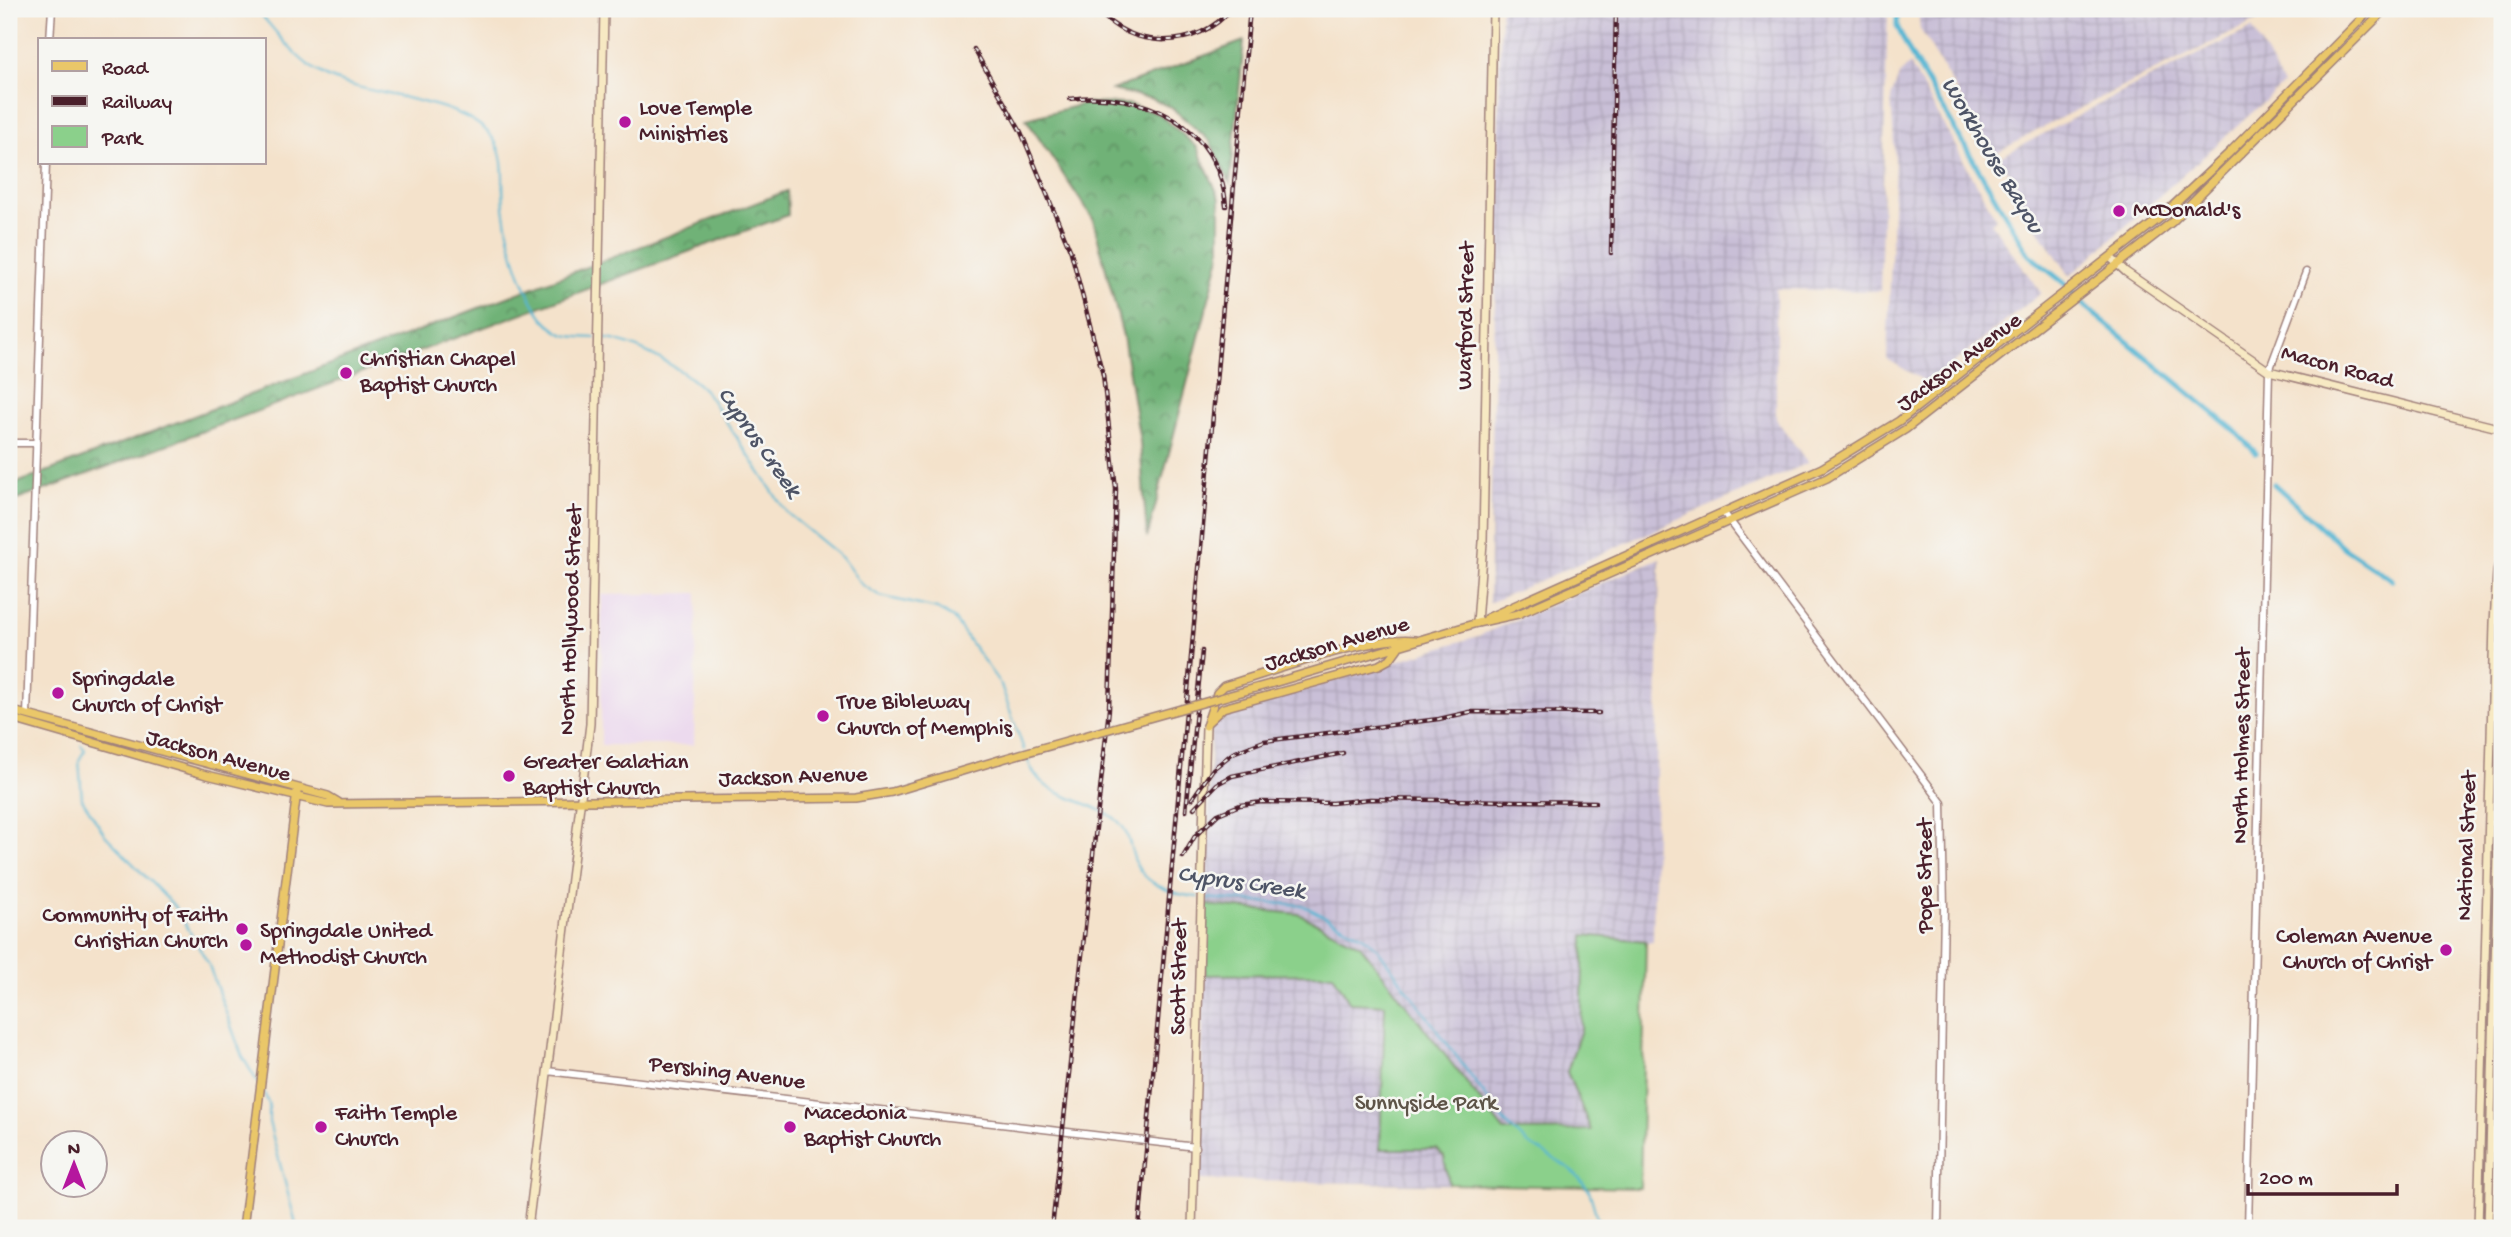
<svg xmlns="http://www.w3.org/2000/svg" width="2511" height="1237" viewBox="0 0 2511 1237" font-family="'Gochi Hand',sans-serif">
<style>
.built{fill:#e9d1ed}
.industrial{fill:url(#industrial-grid)}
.green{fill:#8bd08b;stroke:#6a785b;stroke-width:2}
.forest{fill:url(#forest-crowns);stroke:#5d6851;stroke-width:2}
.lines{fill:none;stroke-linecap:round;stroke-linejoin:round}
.stream{stroke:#55b6d3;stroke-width:2}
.canal{stroke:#55b6d3;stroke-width:5}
.tertiary-casing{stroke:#9f807b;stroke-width:9}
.secondary-casing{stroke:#9f807b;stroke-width:10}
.primary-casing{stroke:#9f807b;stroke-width:10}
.tertiary{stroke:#fff;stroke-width:6}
.secondary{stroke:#f7e9c3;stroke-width:7}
.primary{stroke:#eac769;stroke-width:7}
.rail-casing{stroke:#4a1f2b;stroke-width:4.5}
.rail{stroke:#f6f6f2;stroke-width:2;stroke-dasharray:5;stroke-linecap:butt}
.primary-bridge-casing{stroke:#9f807b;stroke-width:10;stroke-linecap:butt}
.primary-bridge{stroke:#eac769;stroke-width:7}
.poi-dot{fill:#b5179e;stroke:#f6f6f2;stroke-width:2.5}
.labels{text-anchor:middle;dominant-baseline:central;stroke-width:5;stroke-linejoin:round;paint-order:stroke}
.poi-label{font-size:23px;fill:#4a1f2b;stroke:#f6f6f2;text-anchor:start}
.street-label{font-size:23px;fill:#4a1f2b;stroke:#f6f6f2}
.park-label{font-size:23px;fill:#5e5448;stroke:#f6f6f2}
.water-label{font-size:24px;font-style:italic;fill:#4e5466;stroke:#f6f6f2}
</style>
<defs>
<pattern id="industrial-grid" width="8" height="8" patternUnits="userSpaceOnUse" patternTransform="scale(1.75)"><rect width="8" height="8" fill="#c9bfd7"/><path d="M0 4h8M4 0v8" fill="none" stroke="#aea4b9"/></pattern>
<pattern id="forest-crowns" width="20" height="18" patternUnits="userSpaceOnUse" patternTransform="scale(1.75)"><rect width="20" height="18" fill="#70b277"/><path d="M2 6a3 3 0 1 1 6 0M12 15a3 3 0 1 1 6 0" fill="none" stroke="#5e9062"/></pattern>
</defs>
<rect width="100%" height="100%" fill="#f6f6f2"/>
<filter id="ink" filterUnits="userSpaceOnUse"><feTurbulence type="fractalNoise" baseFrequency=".0143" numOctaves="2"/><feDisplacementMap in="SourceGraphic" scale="14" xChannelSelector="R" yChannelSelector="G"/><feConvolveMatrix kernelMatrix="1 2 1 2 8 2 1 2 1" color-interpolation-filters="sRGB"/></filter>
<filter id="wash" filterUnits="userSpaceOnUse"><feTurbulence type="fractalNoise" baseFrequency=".00686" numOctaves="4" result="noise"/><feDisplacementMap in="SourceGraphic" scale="28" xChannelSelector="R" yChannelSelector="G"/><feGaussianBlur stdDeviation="1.57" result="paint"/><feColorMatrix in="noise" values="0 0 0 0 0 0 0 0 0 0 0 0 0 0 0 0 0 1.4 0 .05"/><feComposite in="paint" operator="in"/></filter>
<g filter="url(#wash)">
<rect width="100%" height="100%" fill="#f4e2cb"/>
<path class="built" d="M697,593L694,745H601L602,595Z"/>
<path class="industrial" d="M1506,9H1888L1880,291L1776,289V419L1808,463L1489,603L1501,10Z
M1918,9H2280L2066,115L1994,154L1920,29Z
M2252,28L2283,85L2070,276L2017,199L2022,196L2000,157L2134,86Z
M1910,64L1996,219L1991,223L2041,293L1928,383L1887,359L1895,159L1891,98L1899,75Z
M1660,558L1653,941L1646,942L1640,1188L1199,1180L1211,729L1216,717L1478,636Z"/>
<path class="green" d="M1206,905L1299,914L1360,945L1504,1131L1591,1130L1567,1072L1581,1029L1584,935L1646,941L1640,1188L1449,1184L1444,1157L1437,1149H1380L1385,1005L1350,1003L1333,974L1205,975Z"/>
<path class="forest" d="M1244,41L1230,183L1210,141L1172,108L1153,99L1112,90Z
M1087,103L1128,104L1159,114L1197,147L1220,199V256L1147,538L1140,442L1123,336L1093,219L1026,119Z
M787,191L788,215L9,503V486Z"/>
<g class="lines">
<path class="stream" d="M256,9C277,32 296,61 324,75C368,98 462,97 492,137C509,159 500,188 505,214C510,249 529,319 563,334C572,338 585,337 595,338
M600,338C633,341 685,369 707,393L787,513L842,558L861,584L880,596L937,609L953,618L1001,685L1024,750
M9,632L16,638
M81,745L85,750L79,760L82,799L105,835L176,908L208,963L242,1056L258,1083
M1026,755C1039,801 1080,794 1114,818C1129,828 1129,845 1135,861C1144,885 1175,895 1198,897
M1203,898L1302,905L1363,936L1377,948L1504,1121L1527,1143L1571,1169L1589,1190L1600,1228
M263,1091L269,1104V1122L297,1228"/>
<path class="canal" d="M1897,9V26L1909,51L2029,255L2064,283L2088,309L2234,430L2256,453
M2274,484L2344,548L2392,580"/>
</g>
</g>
<g filter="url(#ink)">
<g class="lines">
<defs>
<path id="tertiary" d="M50,40L52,9
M9,443H35
M1724,513L1942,803L1944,908L1938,1228
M27,715L46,163
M547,1071L1196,1147
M2248,1228L2269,371L2306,272"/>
<path id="secondary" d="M2111,258L2126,272L2269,371L2502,429
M1477,623L1483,542L1493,9
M528,1228L590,724L604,9
M1192,1228L1206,726
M2478,1228L2494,623L2497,572L2502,549
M2488,1228L2502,708"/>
<path id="primary" d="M1487,618L1822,468L1899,421L2160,218L2228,154L2371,9
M1270,684L1477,623L1518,614L1827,478L1906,429L2172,222L2386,9
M9,710L328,796L338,802
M9,718L203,774L328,804L856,798L892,792L999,760
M1208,722L1223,708L1379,665L1390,659L1398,648
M1206,726L1217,693L1224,686C1270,673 1373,634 1415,640
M243,1228L297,791"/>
</defs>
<use href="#tertiary" class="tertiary-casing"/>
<use href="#secondary" class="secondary-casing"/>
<use href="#primary" class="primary-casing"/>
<use href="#tertiary" class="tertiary"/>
<use href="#secondary" class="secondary"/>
<use href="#primary" class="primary"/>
<defs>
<path id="rail" d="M1097,9C1131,51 1198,50 1231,9
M1746,10V9
M974,49L1021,132L1071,252L1103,375L1116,489L1109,709L1052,1228
M1070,99C1142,90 1220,124 1226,206
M1611,253L1616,9
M1192,799L1213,769L1233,753L1264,741L1439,719L1470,712L1599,713
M1194,808L1217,784L1232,776L1343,753
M1186,811L1202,651
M1183,857L1195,836L1218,814L1240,805L1262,802L1332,803L1370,799L1596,802
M1139,1228L1250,9"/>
</defs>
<use href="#rail" class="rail-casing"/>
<use href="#rail" class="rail"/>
<defs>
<path id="primary-bridge" d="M999,760L1270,684"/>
</defs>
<use href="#primary-bridge" class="primary-bridge-casing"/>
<use href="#primary-bridge" class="primary-bridge"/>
</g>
</g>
<g class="poi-dot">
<circle cx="625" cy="122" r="7"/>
<circle cx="2119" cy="211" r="7"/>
<circle cx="346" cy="373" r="7"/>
<circle cx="58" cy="693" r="7"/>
<circle cx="823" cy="716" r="7"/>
<circle cx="509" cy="776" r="7"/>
<circle cx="242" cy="929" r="7"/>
<circle cx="246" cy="945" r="7"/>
<circle cx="2446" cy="950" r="7"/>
<circle cx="321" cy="1127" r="7"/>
<circle cx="790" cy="1127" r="7"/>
</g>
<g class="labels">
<g class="poi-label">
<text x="639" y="109">Love Temple<tspan x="639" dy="26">Ministries</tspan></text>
<text x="2133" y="211">McDonald's</text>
<text x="360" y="360">Christian Chapel<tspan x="360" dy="26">Baptist Church</tspan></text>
<text x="72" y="680">Springdale<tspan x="72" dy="26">Church of Christ</tspan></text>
<text x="837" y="703">True Bibleway<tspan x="837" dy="26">Church of Memphis</tspan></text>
<text x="523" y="763">Greater Galatian<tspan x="523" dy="26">Baptist Church</tspan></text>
<text x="228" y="916" text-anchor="end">Community of Faith<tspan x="228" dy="26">Christian Church</tspan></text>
<text x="260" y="932">Springdale United<tspan x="260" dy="26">Methodist Church</tspan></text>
<text x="2432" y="937" text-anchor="end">Coleman Avenue<tspan x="2432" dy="26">Church of Christ</tspan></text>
<text x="335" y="1114">Faith Temple<tspan x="335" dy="26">Church</tspan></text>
<text x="804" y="1114">Macedonia<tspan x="804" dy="26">Baptist Church</tspan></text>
</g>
<g class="street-label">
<text transform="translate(1467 316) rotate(-89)">Warford Street</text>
<text transform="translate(1960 363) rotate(-37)">Jackson Avenue</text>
<text transform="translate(2337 368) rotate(15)">Macon Road</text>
<text transform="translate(572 620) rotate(-88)">North Hollywood Street</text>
<text transform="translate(1337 645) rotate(-16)">Jackson Avenue</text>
<text transform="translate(2243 746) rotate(-89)">North Holmes Street</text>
<text transform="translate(218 757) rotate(15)">Jackson Avenue</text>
<text transform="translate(793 778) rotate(-2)">Jackson Avenue</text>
<text transform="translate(2468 846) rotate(-88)">National Street</text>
<text transform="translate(1926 876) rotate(-90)">Pope Street</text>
<text transform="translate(1180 977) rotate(-89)">Scott Street</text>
<text transform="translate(727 1074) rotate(7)">Pershing Avenue</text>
</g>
<g class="park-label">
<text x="1426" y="1104">Sunnyside Park</text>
</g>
<g class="water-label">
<text transform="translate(1991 156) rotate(59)">Workhouse Bayou</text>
<text transform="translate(758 443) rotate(55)">Cyprus Creek</text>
<text transform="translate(1241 884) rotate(8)">Cyprus Creek</text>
</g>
</g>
<rect width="2511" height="1237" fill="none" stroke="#f6f6f2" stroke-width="35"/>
<rect x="38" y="38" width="228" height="126" fill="#f6f6f2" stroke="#b1a0a2" stroke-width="2"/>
<rect x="52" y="61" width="35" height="10" fill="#eac769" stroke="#b1a0a2" stroke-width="2"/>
<text x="102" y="74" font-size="21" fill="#4a1f2b">Road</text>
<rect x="52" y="96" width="35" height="10" fill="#4a1f2b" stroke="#b1a0a2" stroke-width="2"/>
<text x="102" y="108" font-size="21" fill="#4a1f2b">Railway</text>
<rect x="52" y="126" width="35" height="21" fill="#8bd08b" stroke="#b1a0a2" stroke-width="2"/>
<text x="102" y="144" font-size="21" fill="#4a1f2b">Park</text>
<g transform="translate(74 1164)"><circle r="33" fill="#f6f6f2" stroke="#b1a0a2" stroke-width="2"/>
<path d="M0-5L12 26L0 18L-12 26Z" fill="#b5179e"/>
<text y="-10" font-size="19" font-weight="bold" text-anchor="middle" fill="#4a1f2b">N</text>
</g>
<path d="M2248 1184v10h149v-10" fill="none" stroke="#4a1f2b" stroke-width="3.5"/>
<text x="2259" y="1184" font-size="21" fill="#4a1f2b" stroke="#f6f6f2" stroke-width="5" paint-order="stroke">200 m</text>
</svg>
